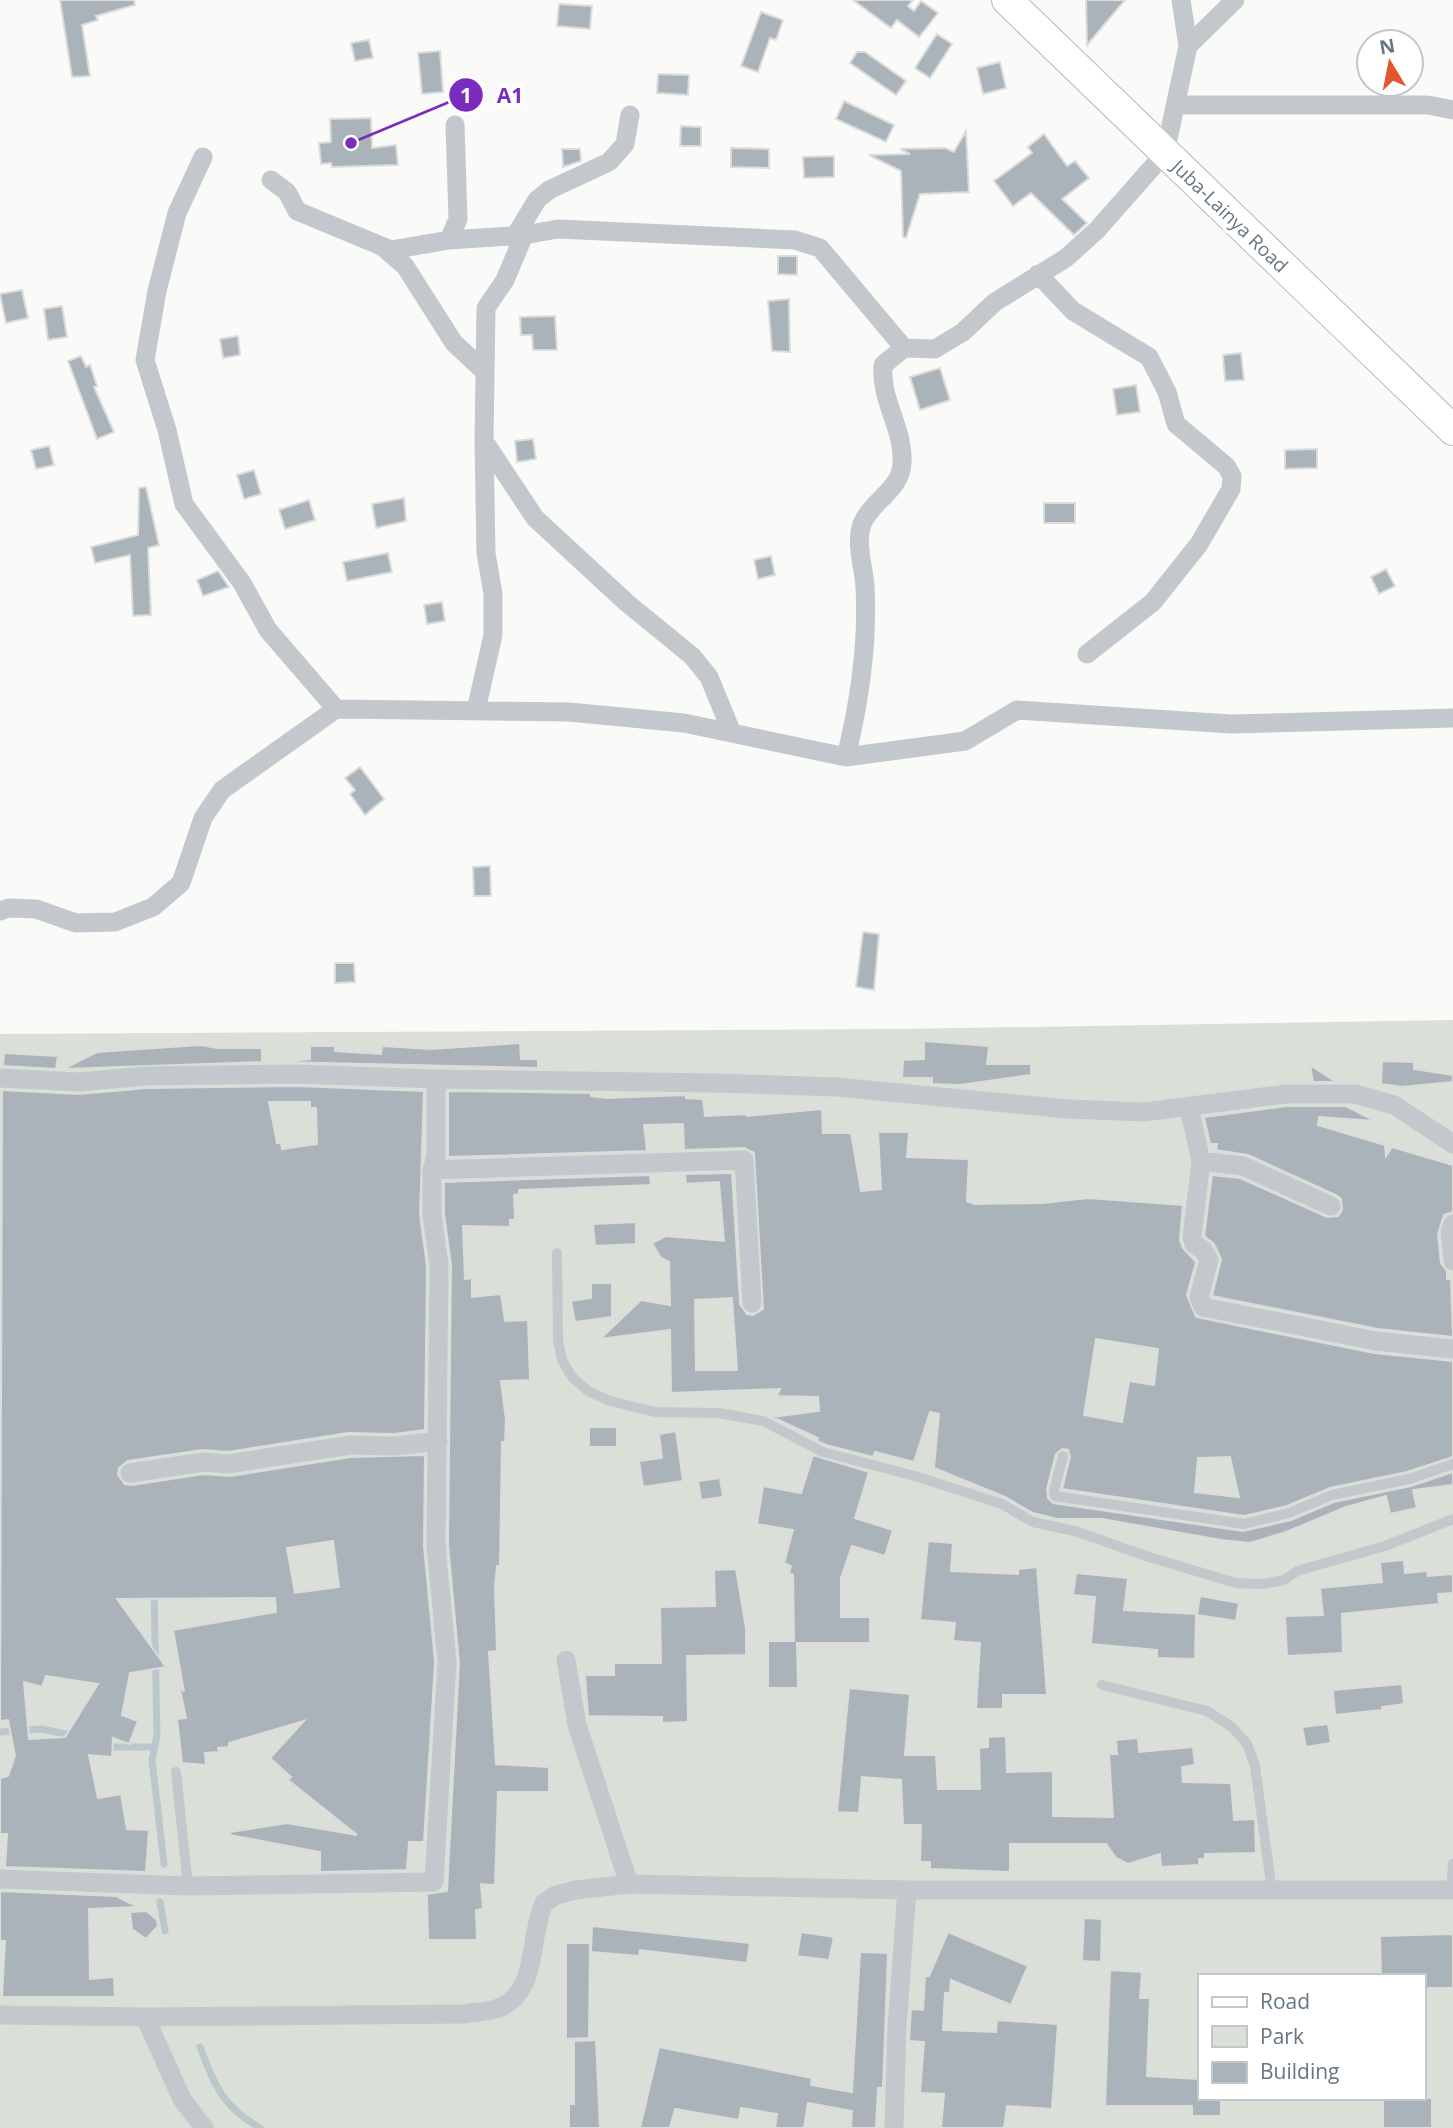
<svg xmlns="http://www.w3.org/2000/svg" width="1453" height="2128" viewBox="0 0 1453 2128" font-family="'Open Sans',sans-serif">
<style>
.green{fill:#dadfd7;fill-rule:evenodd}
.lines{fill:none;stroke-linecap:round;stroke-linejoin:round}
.stream{stroke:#bbc7cb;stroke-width:7}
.building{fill:#aab3b9;stroke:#dcdcda;stroke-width:2;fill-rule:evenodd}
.primary-casing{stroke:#b5babe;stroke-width:32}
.lane{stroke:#c3c8cc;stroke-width:10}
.street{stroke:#c3c8cc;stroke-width:19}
.primary{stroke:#fff;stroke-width:30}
.labels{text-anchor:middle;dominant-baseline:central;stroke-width:7;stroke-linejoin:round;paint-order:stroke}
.street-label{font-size:19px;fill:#657683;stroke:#fff}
.leader{fill:none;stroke:#7b2cbf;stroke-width:2.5}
.callout-dot{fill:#7b2cbf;stroke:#fff;stroke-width:2.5}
.mark-label{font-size:21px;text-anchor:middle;font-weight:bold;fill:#fff}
.callout-label{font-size:21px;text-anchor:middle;font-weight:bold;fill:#7b2cbf;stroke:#fff;stroke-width:7;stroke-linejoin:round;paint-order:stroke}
</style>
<rect width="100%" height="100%" fill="#fafaf8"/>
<path class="green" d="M1453,1020V2128H0V1034L902,1029ZM1199,1976H1423V2098H1199Z"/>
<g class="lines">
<path class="stream" d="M154,1590L157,1735L152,1760L164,1864
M0,1732L42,1729L75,1736
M106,1747H155
M160,1902L165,1931
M200,2047C215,2086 222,2106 260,2128"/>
</g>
<path class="building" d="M60,0H134L135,5L96,16L98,20L82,25L90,76L72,77Z
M853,0H913L908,6L914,11L921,1L938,13L919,37L897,20L891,28Z
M1086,0H1125L1087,45Z
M559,4L592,6L590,29L557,26Z
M761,12L783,20L776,40L770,38L758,72L741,66Z
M937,34L952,44L930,78L915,68Z
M369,40L373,58L355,61L351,43Z
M440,51L443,92L422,94L418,53Z
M857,52H865L906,81L896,95L850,63Z
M1000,62L1006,88L983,94L977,68Z
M658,74L689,75L688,95L657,93Z
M844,101L894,125L886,142L836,119Z
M371,118L372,148L396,145L398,165L332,167L331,163L321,164L319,143L331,142L330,119Z
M681,126L701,127V146H680Z
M966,131L969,192L920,194L906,238L903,237L901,171L869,155L910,154L900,149L945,148L954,152Z
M1044,134L1067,166L1075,161L1089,178L1062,199L1087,223L1074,235L1031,193L1013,206L994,181L1032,153L1028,147Z
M731,148L769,149V168L731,167Z
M562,149H580L581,161L563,167Z
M834,156V177L804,178L803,157Z
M778,256H797V275L778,274Z
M22,290L28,318L6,323L0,294Z
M789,299L790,352L772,351L768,301Z
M62,306L67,337L48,340L44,309Z
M555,316L557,350H533L532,335H521L520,317Z
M238,336L240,355L223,358L220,339Z
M1241,353L1244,380L1225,381L1223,355Z
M81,356L86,367L90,365L97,386L94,387L114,432L97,439L68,361Z
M940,368L950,400L920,410L910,377Z
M1136,385L1140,412L1117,415L1113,389Z
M533,439L536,459L517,462L515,441Z
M49,446L54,465L36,469L31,450Z
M1317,449V468L1285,469V450Z
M254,470L261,494L244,499L237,475Z
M146,487L159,545L148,548L151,615L133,616L130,555L95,563L91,547L138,535L139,488Z
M404,498L406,521L376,528L372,504Z
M309,500L315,520L285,529L279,510Z
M1044,503H1075V523H1044Z
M388,553L392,572L347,581L343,562Z
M771,556L775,575L758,579L754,560Z
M1386,569L1395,586L1379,594L1371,577Z
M218,571L229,587L203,596L197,580Z
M442,602L445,621L427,624L424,605Z
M360,767L384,799L365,815L350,794L355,790L345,778Z
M490,866L491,896H474L473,867Z
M863,932L879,934L874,990L856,987Z
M335,963H354L355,982L335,983Z
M924,1041L989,1046L987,1064H1031V1075L960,1085L932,1084V1078H902L903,1060L924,1059Z
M520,1043L521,1059H538V1068L278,1062L310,1059V1046H335V1051L381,1054L382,1046L431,1049Z
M200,1045L218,1048H262V1062L63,1069L97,1052Z
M4,1053L58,1056L56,1069L3,1066Z
M1382,1061L1414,1062V1069L1453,1075V1082L1402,1087L1381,1084Z
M1310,1065L1336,1082H1313Z
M297,1086L424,1091L420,1215L427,1266L425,1430L394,1434L348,1433L228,1452L202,1450L128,1461L119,1468L118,1475L125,1484L132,1485L204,1474L230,1476L351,1457L425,1455L424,1546L435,1662L424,1842H409L407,1870L320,1872V1852L230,1835V1832L287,1823L357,1835L288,1780L291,1777L270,1758L304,1721L229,1743V1747L218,1748L219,1752L205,1753L206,1765L182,1763L177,1719L186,1718L179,1685L184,1692L173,1630L276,1612L275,1598L117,1599L166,1667L130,1673L122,1715L138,1721L129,1744L113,1738L112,1757L89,1755L98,1798L121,1794L127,1829L149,1830L146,1872L5,1867L7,1834H0V1778L8,1776L15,1756L8,1720L0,1721L2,1090L79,1094L147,1088ZM269,1102H310V1108H316L317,1144L282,1149L281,1143H277ZM333,1541L339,1587L295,1593L287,1548ZM46,1676L98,1684L65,1737L29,1739L24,1682L42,1687Z
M448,1091L591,1093V1096L607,1098L686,1095V1098L703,1099L705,1116L747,1114V1116L822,1109L823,1133H851L861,1191L881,1189L878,1132H909L907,1157L969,1159L967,1201L974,1204L1043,1203L1088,1198L1183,1205L1180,1240L1183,1248L1196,1262L1187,1295L1196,1317L1374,1353L1453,1361V1457L1407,1472L1330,1488L1287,1506L1244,1516L1062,1489L1070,1457L1068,1450L1062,1449L1056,1454L1047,1489L1048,1498L1053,1503L1243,1531L1291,1520L1334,1502L1411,1486L1453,1472V1485L1413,1490L1417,1508L1390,1514L1386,1496L1346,1507L1286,1532L1250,1543L1221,1540L1102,1519H1057L1033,1513L1005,1497L934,1468L939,1414L930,1412L914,1462L875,1452L873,1457L826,1445L817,1441L818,1438L772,1417L819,1411L818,1397L777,1396L780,1389L671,1393L670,1330L600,1339L641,1300L670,1305L669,1262L660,1257L652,1243L666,1236L724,1241L719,1182L686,1184L685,1174L732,1173L740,1304L747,1314L753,1315L763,1309L754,1153L744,1148L684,1150L683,1124L644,1125L647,1151L448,1157ZM732,1298L737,1370H696L695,1300ZM1096,1339L1158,1349L1154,1385L1129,1381L1122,1422L1084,1415ZM1230,1457L1239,1497L1195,1492L1198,1458Z
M1287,1106H1346L1375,1121L1319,1117L1318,1125L1385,1145L1386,1156L1392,1147L1453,1165V1212L1444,1215L1438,1234L1441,1263L1447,1271V1279H1451L1453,1337L1378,1329L1212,1296L1221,1259L1214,1244L1204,1236L1212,1175L1240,1178L1327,1217L1338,1216L1342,1210L1341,1199L1336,1195L1248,1155L1216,1150L1217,1144H1210L1204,1117Z
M650,1175L651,1185L519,1190V1194L514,1195L515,1220H510V1227L463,1226L465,1279L472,1278V1297L501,1294L505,1321L528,1320L530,1380L501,1381L506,1420L505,1442H502L500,1566H497L495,1588L497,1651L489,1652L496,1764L549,1767V1792H498L495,1885L481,1884L483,1909L476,1910L477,1940H428L427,1894L447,1891L459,1663L448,1544L451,1265L444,1214V1182Z
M636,1222V1244L595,1246L593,1224Z
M591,1283H612V1317L575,1322L571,1301L591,1298Z
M589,1427H617V1447H589Z
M676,1431L683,1481L643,1487L639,1461L662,1458L659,1434Z
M813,1455L869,1472L855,1518L893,1530L885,1556L852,1546L841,1578V1617H870V1643H797L798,1688H768V1641H794L793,1575L789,1573L791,1566L784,1563L793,1530L757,1524L763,1486L801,1493Z
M720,1478L723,1497L701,1500L698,1481Z
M928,1541L953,1543L951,1571L1018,1574V1569L1037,1567L1047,1695H1003V1709H976L980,1643L953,1641L955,1623L920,1620Z
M1404,1560L1405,1573L1427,1571L1428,1576L1453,1574V1593L1438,1594L1439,1604L1342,1614L1343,1653L1287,1656L1285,1616L1323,1615L1320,1588L1382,1582L1380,1562Z
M736,1569L746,1628V1655L687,1656L688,1722L662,1723V1717L588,1716L585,1675H614V1663H661L660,1607L715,1606L714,1570Z
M1076,1573L1128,1578L1124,1610L1196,1614L1195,1659L1157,1658V1650L1091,1644L1095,1597L1073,1595Z
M1200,1596L1239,1603L1236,1621L1197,1615Z
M1402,1684L1404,1704L1382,1707V1710L1335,1715L1333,1690Z
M849,1688L910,1694L905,1755H936L938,1789H980L979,1748L988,1747V1737L1006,1736L1007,1772L1053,1771V1816L1113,1817L1109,1754H1117L1116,1740L1138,1738L1139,1752L1193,1747L1195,1765L1182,1767L1183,1782L1231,1783L1234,1820L1255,1819L1256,1853L1205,1854V1859H1199V1865L1161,1867L1160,1854L1128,1864L1116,1858L1106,1844H1010V1872L930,1869V1862H920L921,1825H903L901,1780L862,1777L859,1813L837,1812Z
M1328,1724L1331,1743L1306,1747L1302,1727Z
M0,1891L116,1896L138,1907L89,1909L90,1979L114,1977L115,1997H2L5,1941H0Z
M147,1911L157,1920L158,1926L146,1939L132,1929L130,1912Z
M1084,1918L1102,1919L1101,1962L1082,1961Z
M592,1926L750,1943L747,1963L640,1950L639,1956L591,1952Z
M801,1932L834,1937L829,1960L797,1956Z
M948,1932L1028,1966L1011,2005L951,1980L950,1993H945L943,2030L996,2032L997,2020L1058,2024L1052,2109L1007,2106L1004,2128H941L944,2094L920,2093L924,2042L909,2041L911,2009L923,2010L925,1976H929Z
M1453,1934V1988H1423V1976H1381L1380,1936Z
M566,1943H590L589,2038L566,2039Z
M860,1952L888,1953L883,2088H878L876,2128H851L852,2111L808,2103L804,2128H775L777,2114L741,2108L739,2120L675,2109L670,2128H640L659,2047L812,2078L811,2085L852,2092Z
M1110,1970L1142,1972L1140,1998H1150L1147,2076L1199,2079V2098H1221V2116H1192V2106H1105Z
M596,2040L600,2128H569V2104H574V2041Z
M1383,2098H1432V2128H1383Z"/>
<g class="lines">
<defs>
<path id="primary" d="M1007,0L1453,430"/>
</defs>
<use href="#primary" class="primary-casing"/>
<path class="lane" d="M557,1253L558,1340L562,1360L572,1377L588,1391L610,1401L655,1412L719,1413L763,1421L823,1452L915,1476L1002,1504L1033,1522L1075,1531L1149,1557L1236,1583L1263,1584L1284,1580L1297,1571L1385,1546L1453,1519
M1063,1456L1054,1490L1055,1496L1244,1524L1289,1513L1332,1495L1409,1479L1453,1464
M1102,1685L1207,1711L1232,1727L1247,1744L1255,1766L1272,1892
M176,1772L188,1886
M1451,1890L1453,1864"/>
<path class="street" d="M1188,46L1235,0
M1176,105H1428L1453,110
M203,157L177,213L157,291L145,360L167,430L184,504L242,583L268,630L336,709
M271,180L287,192L297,211L391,250L449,240L524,235L558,229L795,240L820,248L904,348
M524,235L505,280L486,308L484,441L535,518L627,603L692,656L709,677L732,733
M515,236L537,200L549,190L609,162L625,144L630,115
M449,240L458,219L455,125
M383,247L405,266L454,343L483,370
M1038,274L1073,311L1149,357L1167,392L1176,424L1226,466L1232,476L1231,489L1199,544L1153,602L1087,654
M477,706L493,635V594L486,553L484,441
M846,757C859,704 868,642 865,587C864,568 855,543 862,524C872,500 901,490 902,463C904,428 880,401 883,365L904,348L935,349L963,332L995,302L1066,258L1097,230L1165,153L1188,46L1181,0
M0,911L9,908L36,909L76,923L115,922L153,907L181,883L203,818L222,790L336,709L569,712L684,723L846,757L965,741L1017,710L1231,724L1453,718
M0,1078L79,1082L146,1076L297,1074L436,1079L715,1083L836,1087L1068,1109L1144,1112L1286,1094H1355L1394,1105L1453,1144
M1189,1108L1201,1161L1192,1237L1194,1244L1203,1250L1209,1260L1199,1297L1203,1307L1376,1341L1453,1349
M1201,1161L1243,1166L1331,1206
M432,1170L744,1160L752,1303
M1453,1224L1450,1233L1453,1261
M130,1473L204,1462L228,1464L350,1445L395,1446L438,1441
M566,1660L577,1725L629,1884
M0,1879L188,1886L434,1882L447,1662L436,1545L439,1265L432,1215V1170L436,1157V1079
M0,2015L145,2017L463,2014C474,2012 486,2012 496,2009C540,1994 528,1937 544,1903L556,1895L576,1890L629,1884L907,1890H1453
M145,2017L182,2099L204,2128
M894,2128L897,2027L907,1890"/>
<use href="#primary" class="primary"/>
</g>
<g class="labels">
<g class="street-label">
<text transform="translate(1230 216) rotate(44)">Juba-Lainya Road</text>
</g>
</g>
<path class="leader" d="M351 143L466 95"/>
<g class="callout-dot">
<circle cx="351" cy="143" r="7"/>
<circle cx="466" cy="95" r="18"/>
</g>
<g class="mark-label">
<text x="466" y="103">1</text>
</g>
<g class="callout-label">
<text x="510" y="103">A1</text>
</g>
<rect x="1198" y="1974" width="228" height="126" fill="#ffffff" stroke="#c1c8cd" stroke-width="2"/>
<rect x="1212" y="1997" width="35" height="10" fill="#ffffff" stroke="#c1c8cd" stroke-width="2"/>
<text x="1260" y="2009" font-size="21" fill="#657683">Road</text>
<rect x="1212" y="2026" width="35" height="21" fill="#dadfd7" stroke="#c1c8cd" stroke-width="2"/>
<text x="1260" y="2044" font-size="21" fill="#657683">Park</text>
<rect x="1212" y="2062" width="35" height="21" fill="#aab3b9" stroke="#c1c8cd" stroke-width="2"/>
<text x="1260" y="2079" font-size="21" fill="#657683">Building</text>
<g transform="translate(1390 63) rotate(350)"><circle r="33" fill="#ffffff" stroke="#c1c8cd" stroke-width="2"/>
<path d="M0-5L12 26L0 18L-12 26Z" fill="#e4572e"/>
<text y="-10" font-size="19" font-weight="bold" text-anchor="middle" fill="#657683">N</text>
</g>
</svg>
